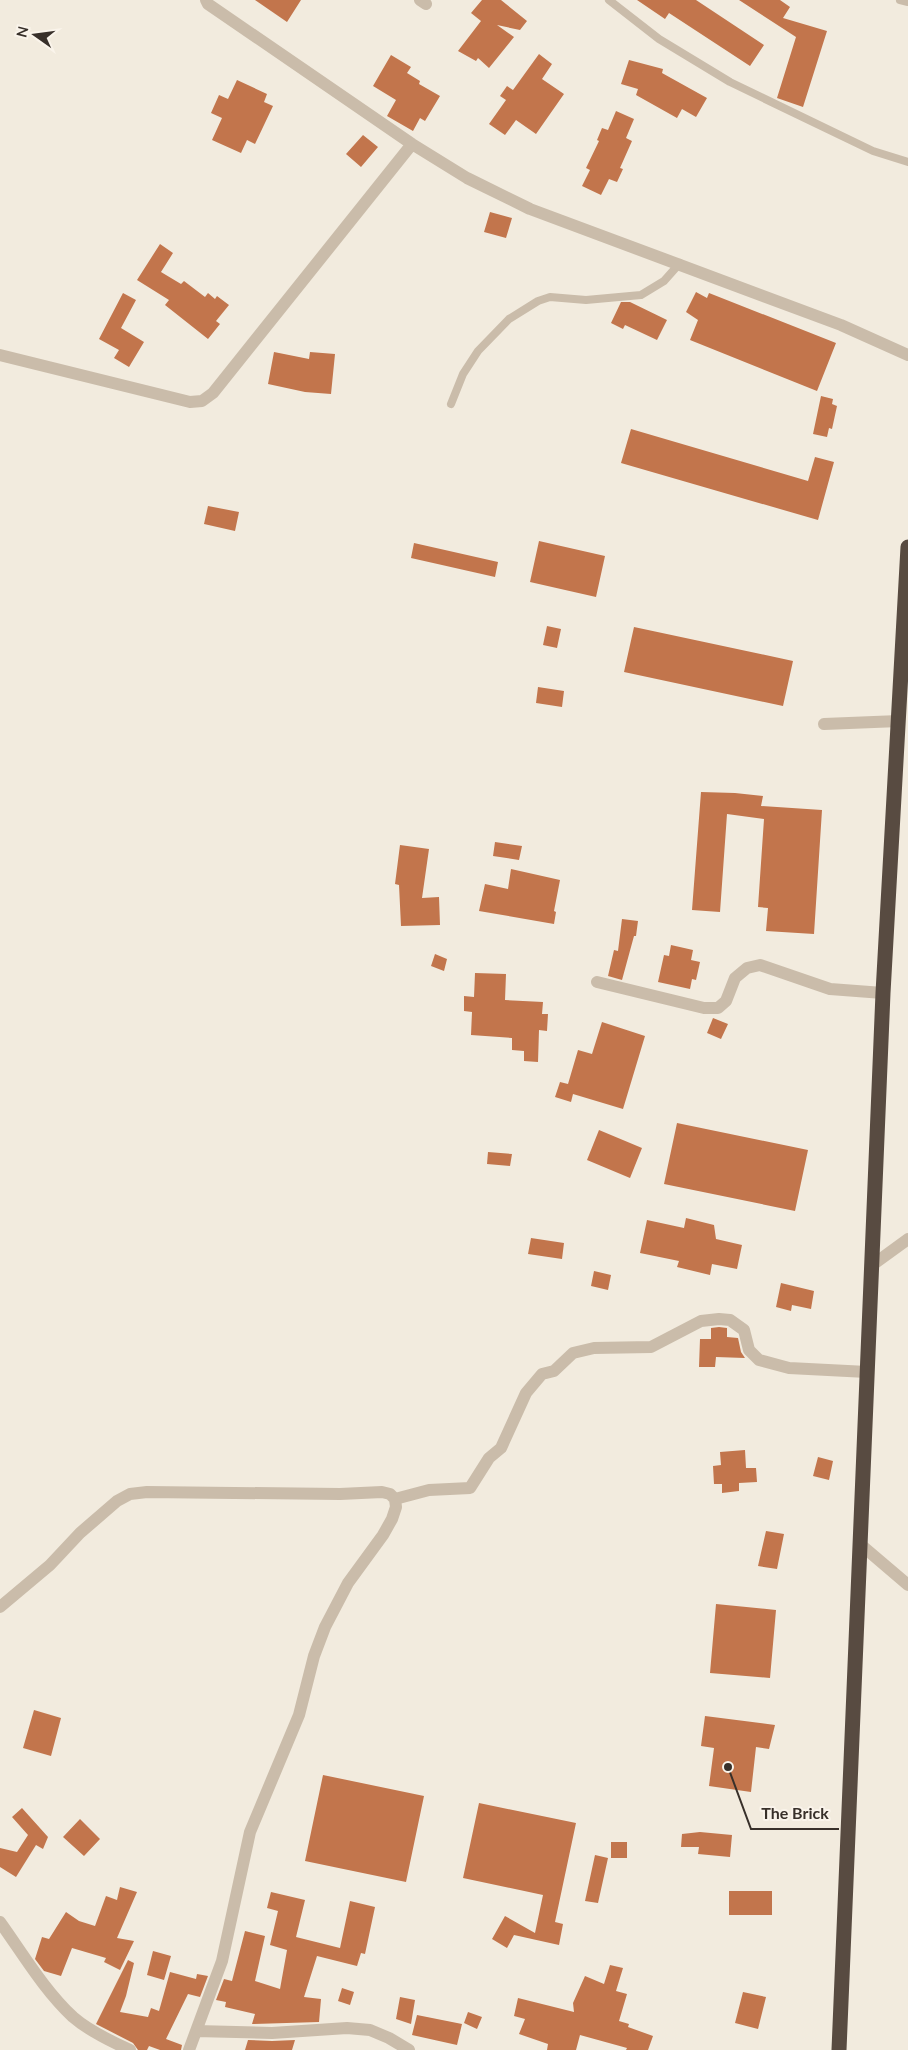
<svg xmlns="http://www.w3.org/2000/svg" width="908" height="2050" viewBox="0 0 908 2050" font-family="Lato,sans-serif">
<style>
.building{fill:#c2754c}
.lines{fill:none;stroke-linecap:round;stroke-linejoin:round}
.lane{stroke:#cabcaa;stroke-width:8}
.street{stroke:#cabcaa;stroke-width:12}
.highway{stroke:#584b41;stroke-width:15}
.leader{fill:none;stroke:#38302a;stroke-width:2}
.callout-dot{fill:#38302a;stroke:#faf4eb;stroke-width:2}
.callout-label{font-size:16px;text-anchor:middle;font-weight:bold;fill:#38302a;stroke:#faf4eb;stroke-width:4;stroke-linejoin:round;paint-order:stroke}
</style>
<rect width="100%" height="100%" fill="#f2ebde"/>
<path class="building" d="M255,0H301L287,22Z
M482,0H501L527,21L520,30L497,25L514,37L489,68L478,58L476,61L458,51L481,21L471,13Z
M637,0H696L764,45L750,66L669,13L665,19Z
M739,0H780L790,7L783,18L827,31L803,107L777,98L796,37Z
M539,54L552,64L542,79L564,94L536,134L516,120L505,135L489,124L506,100L500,96L507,86L513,90Z
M391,55L411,67L407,73L420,81L419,84L440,96L425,121L420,118L413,131L387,116L396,100L373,86Z
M629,60L663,69L662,73L707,98L696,117L682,109L677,118L636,95L638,89L621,84Z
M237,80L267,94L264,102L273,106L255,144L247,140L241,153L212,140L222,118L211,113L219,95L228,99Z
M616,111L634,119L626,138L632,141L620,168L623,169L617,182L609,179L601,195L582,186L590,170L586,168L599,141L597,140L602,128L608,130Z
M363,135L378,147L361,167L346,154Z
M490,212L512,218L506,238L484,232Z
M160,244L173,253L161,272L181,284L184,281L205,297L208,293L215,299L217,296L229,305L216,321L220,324L208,339L165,305L169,300L137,280Z
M696,292L707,298L709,293L836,343L817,391L690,340L698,320L686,312Z
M123,293L136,300L121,328L144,342L129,367L114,358L119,350L99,339Z
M621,302H630L667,320L657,340L625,325L623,329L611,323Z
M274,352L309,359L310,352L335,354L331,394L305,392L268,384Z
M821,396L833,399L832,404L837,406L832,429L829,428L827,437L813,434Z
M631,429L808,481L815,457L834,462L818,520L621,463Z
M208,506L239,512L235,531L204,524Z
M539,541L605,556L596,597L530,582Z
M414,543L498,562L495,577L411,558Z
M547,626L561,629L557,648L543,645Z
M634,627L793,661L783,706L624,672Z
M538,687L564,691L562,707L536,703Z
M701,792L735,793L763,796L761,806L822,810L814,934L766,931L768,908L758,907L764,819L727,814L720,912L692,910Z
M495,842L522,846L519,860L493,856Z
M400,845L429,849L422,898L439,897L440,925L401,926L399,885L395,884Z
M511,869L560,880L554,911L556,912L554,924L479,911L485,884L508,889Z
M622,919L638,921L636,936H634L622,980L608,976L614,950L618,951Z
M671,945L693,950L691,960L700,962L696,980L692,979L690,989L658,982L664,955L669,956Z
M435,954L447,959L444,971L431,966Z
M475,973L506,974L505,1000L543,1002L542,1014H548L547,1031L539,1030L538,1062L524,1061V1051L512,1050V1038L471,1035L472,1012L464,1011V996L474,997Z
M713,1018L728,1024L721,1039L707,1033Z
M602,1022L645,1036L623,1109L573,1094L571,1102L555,1097L560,1082L568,1084L578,1050L592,1054Z
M677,1123L808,1150L795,1211L664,1184Z
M599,1130L642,1148L630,1178L587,1160Z
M488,1152L512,1154L510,1166L487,1164Z
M686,1218L714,1225L716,1239L742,1245L737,1269L712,1264L710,1275L677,1267L679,1261L640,1253L647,1220L684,1228Z
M531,1238L564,1243L562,1259L528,1254Z
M594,1271L611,1275L608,1290L591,1286Z
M781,1283L814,1291L811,1309L792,1305L791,1311L776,1307Z
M719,1327L727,1328V1337L738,1338L741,1352L745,1358L716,1357L715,1367H699L700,1339H711V1328Z
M745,1450L746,1468H756L757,1482L739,1483V1491L722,1493V1484H714L713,1466L721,1465L720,1452Z
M818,1457L833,1461L829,1480L813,1476Z
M766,1531L784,1534L777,1569L758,1566Z
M716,1604L776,1610L770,1678L710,1673Z
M34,1710L61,1718L51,1756L23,1748Z
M705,1716L775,1725L769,1749L756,1747L751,1792L709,1786L714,1748L701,1746Z
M323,1775L424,1796L406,1882L305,1861Z
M479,1803L576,1823L555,1922L563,1924L559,1945L514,1935L507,1948L492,1939L505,1916L535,1933L543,1895L463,1878Z
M22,1808L48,1837L43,1849L36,1845L16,1877L0,1867V1848L17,1852L28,1835L12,1817Z
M80,1819L100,1839L84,1856L63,1837Z
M700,1832L732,1835L730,1857L698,1854L699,1847H681L682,1834Z
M611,1842H627V1858H611Z
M595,1855L608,1858L598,1903L585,1901Z
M120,1887L137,1892L117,1938L134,1941L120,1970L104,1962L106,1958L72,1948L61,1976L44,1971L35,1959L42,1937L49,1939L66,1912L79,1921L95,1926L106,1896L117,1900Z
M729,1891H772V1915H729Z
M271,1892L305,1900L296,1937L340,1948L350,1901L375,1907L365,1954L361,1953L357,1966L317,1956L304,1997L321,1999L319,2022L252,2024L255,2014L225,2007L226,2002L216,2000L224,1979L232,1981L245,1931L265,1936L255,1981L280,1989L287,1950L270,1945L278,1911L267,1908Z
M153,1951L171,1956L164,1980L147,1975Z
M128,1960L134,1963L126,1996L120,2012L148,2017L151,2008L159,2011L170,1972L196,1979L197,1974L208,1976L200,1997L188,1994L166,2039L182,2045L181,2050H160L149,2046L147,2050H138L133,2043L96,2024Z
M610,1965L623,1968L616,1991L627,1994L619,2021L629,2024L628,2027L653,2036L648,2050H626L627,2048L580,2035L576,2050H547L548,2044L519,2034L525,2019L514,2016L518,1998L574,2012L573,2003L585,1976L604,1984Z
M342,1988L354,1992L350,2005L338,2001Z
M743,1992L766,1997L758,2029L735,2023Z
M400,1997L415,2000L411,2024L396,2019Z
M468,2012L482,2017L477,2029L464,2023Z
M417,2015L462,2024L457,2045L412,2035Z
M248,2040L272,2041L295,2040L292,2050H245Z"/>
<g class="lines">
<path class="lane" d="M609,0L659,39L730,82L873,151L908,162
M900,0L908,2
M451,404L463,374L478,351L509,319L538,301L550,297L586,300L641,295L664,281L680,263"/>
<path class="street" d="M206,0L208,4L412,144L467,178L530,209L841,325L908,355
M420,0L426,4
M0,355L190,402L202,401L213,393L412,144
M824,724L899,721
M597,982L704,1008H718L726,1001L735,978L747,968L760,965L830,989L883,993
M871,1266L908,1239
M395,1499L429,1490L470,1488L489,1458L501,1448L526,1393L542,1374L554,1371L573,1353L594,1348L651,1347L701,1321L719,1319L730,1320L744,1330L749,1350L759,1360L789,1368L867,1372
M860,1544L908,1585
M0,1607L50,1565L80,1533L117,1501L130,1494L147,1492L340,1494L382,1492L390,1494L395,1499L396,1507L392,1519L383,1535L348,1583L325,1627L314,1656L299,1715L250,1832L222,1961L189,2050
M0,1922C23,1954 44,1990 73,2017C89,2031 110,2041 130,2050
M196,2031L272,2033L347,2028L370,2030L389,2038L409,2050"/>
<path class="highway" d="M839,2050L883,993L908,547"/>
</g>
<path class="leader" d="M728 1767L751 1829H839"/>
<circle class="callout-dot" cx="728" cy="1767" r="5"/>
<g class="callout-label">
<text x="795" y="1819">The Brick</text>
</g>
<g transform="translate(35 35) rotate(284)" stroke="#faf4eb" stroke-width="4" paint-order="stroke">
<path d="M0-4L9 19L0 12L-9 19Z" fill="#38302a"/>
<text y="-8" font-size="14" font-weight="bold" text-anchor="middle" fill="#38302a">N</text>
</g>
</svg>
